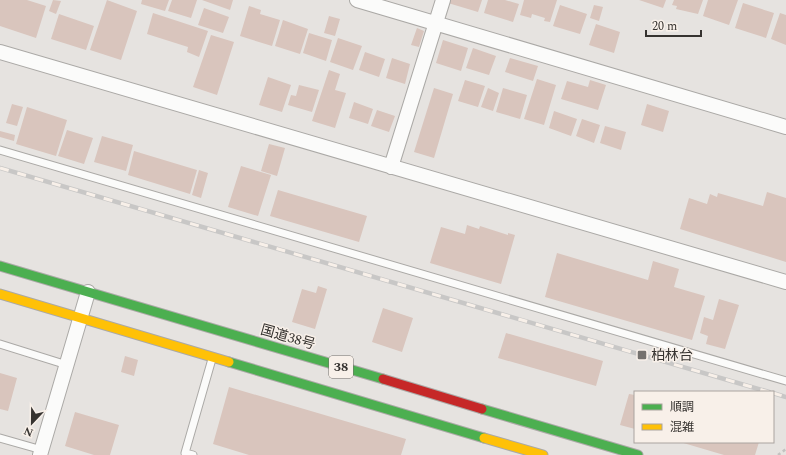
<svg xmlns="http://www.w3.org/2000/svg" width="786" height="455" viewBox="0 0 786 455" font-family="Spectral,'Noto Sans JP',serif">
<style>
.building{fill:#d9c5bd}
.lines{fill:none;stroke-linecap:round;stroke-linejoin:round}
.lane-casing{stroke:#aba9a6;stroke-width:9}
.street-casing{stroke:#aba9a6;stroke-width:16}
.fast-casing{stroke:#aba9a6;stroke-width:11}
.slow-casing{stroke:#aba9a6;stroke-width:11}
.jam-casing{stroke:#aba9a6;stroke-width:11}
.path{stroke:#c3c2c0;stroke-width:2.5;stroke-dasharray:3 3;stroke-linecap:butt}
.lane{stroke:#fbfbfa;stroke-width:7}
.street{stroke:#fbfbfa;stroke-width:14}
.fast{stroke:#4caf50;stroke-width:9}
.slow{stroke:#ffc107;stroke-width:9}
.jam{stroke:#c62828;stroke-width:9}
.rail-casing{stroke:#c8c7c6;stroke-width:4.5}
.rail{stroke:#f8f0e9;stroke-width:3;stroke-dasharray:9;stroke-linecap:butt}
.poi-dot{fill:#74716e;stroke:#f8f0e9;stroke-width:1.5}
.labels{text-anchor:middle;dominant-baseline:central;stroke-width:3;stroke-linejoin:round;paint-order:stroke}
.shield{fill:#f8f0e9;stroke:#706c68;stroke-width:1}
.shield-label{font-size:13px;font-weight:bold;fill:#363330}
.street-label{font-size:14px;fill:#363330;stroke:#f8f0e9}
.poi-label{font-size:14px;fill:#363330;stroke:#f8f0e9;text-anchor:start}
</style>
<rect width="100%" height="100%" fill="#e6e3e0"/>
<path class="building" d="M0,0H27L46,6L36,38L0,26Z
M53,0L61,1L56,14L49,11Z
M107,0L137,11L121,60L90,50Z
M142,0H169L165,11L141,4Z
M172,0H197L191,18L168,11Z
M202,0H233L230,10Z
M449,0H482L478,12L448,3Z
M488,0H505L519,4L513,22L484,13Z
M524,0H557L550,22L544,21L545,18L532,14L531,18L520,15Z
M639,0H666L663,8Z
M674,0H703L698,14L676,9L677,6L672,5Z
M708,0H738L729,25L703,16Z
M743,3L774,13L766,38L735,28Z
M560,5L587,14L580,34L553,26Z
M594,5L603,7L599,21L590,18Z
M249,6L261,10L260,14L280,20L272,46L240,36Z
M204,8L229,17L223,33L198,25Z
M153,13L208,31L199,57L187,52L188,47L147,34Z
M780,13L786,15V45L771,39Z
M59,14L94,26L86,50L51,39Z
M329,16L340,19L335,36L324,33Z
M283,20L308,29L300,54L275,46Z
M596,24L620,32L614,53L589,45Z
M417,28L424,31L419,47L411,45Z
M309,33L332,40L326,61L303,53Z
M211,35L234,42L217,95L193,87Z
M338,38L362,46L353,70L330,62Z
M443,40L468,48L461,71L436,63Z
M473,48L496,56L489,75L466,68Z
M365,52L385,59L379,77L359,70Z
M392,58L410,64L405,84L386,78Z
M510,58L538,66L533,81L505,72Z
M329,70L340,74L335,90L346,93L335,128L312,121Z
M268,77L291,85L282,112L259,105Z
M537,79L556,85L544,125L524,119Z
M465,80L485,86L478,107L458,101Z
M590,80L606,85L598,110L561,99L567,81L588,87Z
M299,85L319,90L312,112L288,105L291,95L296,96Z
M434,88L453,94L434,158L414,152Z
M488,88L499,93L493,111L481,107Z
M503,88L527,95L520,119L496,112Z
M354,102L373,109L368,124L349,118Z
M12,104L23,107L17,126L6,123Z
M647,104L669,111L663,132L641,125Z
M27,107L67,120L56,156L16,144Z
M377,110L395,116L389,132L371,126Z
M554,111L577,119L571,136L549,128Z
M582,119L600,125L594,143L576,136Z
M605,126L626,132L621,150L600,143Z
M67,130L93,138L84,164L58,156Z
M0,131L15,135L14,141L0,137Z
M102,136L133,145L126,171L94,162Z
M269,144L285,148L277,176L261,171Z
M134,151L197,170L190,194L128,175Z
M241,166L271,175L258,216L228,207Z
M199,170L208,173L201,198L192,195Z
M278,190L367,216L359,242L270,216Z
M767,192L786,198V262L680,229L689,198L707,204L710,194L717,197L718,193L763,206Z
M467,225L479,229L480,226L508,235V233L515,235L501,284L430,263L441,227L465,234Z
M557,253L648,280L653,261L679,269L674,287L705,296L692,340L545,297Z
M318,286L327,289L315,329L292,322L302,289L316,293Z
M719,299L739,305L725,349L706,344L708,336L700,333L704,317L713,320Z
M383,308L413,318L402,352L372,342Z
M506,333L603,361L596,386L498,358Z
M125,356L138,360L134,376L121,372Z
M0,373L17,378L8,411L0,409Z
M229,387L406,439L401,455H249L213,444Z
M629,394L635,395V429L620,425Z
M75,412L119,425L110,455H94L65,446Z
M680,442H759L755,455H724Z"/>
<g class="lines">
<defs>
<path id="lane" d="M0,150L786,381
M0,344L67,365
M0,438L42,450
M193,455L185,453L212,359"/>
<path id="street" d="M357,0L786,127
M0,52L786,282
M391,167L443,0
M40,455L88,292"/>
<path id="fast" d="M0,266L383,379
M229,362L484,438
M482,409L638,455"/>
<path id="slow" d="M0,294L229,362
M484,438L543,455"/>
<path id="jam" d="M383,379L482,409"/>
</defs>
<use href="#lane" class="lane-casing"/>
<use href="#street" class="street-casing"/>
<use href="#fast" class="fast-casing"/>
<use href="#slow" class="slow-casing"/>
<use href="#jam" class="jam-casing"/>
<path class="path" d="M778,455L786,449"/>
<use href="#lane" class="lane"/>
<use href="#street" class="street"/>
<use href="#fast" class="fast"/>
<use href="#slow" class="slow"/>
<use href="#jam" class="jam"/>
<defs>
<path id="rail" d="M0,168L769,392
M773,393L786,397"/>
</defs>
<use href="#rail" class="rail-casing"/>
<use href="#rail" class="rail"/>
</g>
<rect class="poi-dot" x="637" y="350" width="10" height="10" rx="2"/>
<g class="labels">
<rect class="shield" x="329" y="356" width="24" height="22" rx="3"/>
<g class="shield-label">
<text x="341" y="367">38</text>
</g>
<g class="street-label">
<text transform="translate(288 337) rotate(16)">国道38号</text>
</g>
<g class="poi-label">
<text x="651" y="355">柏林台</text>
</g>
</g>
<rect x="634" y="391" width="140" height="52" fill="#f8f0e9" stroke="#aaa49f"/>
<rect x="642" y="404" width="20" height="6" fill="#4caf50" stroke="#aaa49f"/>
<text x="670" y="411" font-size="12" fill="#363330">順調</text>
<rect x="642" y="424" width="20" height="6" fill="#ffc107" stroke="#aaa49f"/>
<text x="670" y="431" font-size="12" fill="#363330">混雑</text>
<g transform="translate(32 423) rotate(202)" stroke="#f8f0e9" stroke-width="3" paint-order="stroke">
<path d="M0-3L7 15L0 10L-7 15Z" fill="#363330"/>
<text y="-6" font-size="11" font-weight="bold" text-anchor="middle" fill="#363330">N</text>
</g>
<path d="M646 30v6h55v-6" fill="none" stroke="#363330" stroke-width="2"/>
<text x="652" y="30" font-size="12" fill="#363330" stroke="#f8f0e9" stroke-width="3" paint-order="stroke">20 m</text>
</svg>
